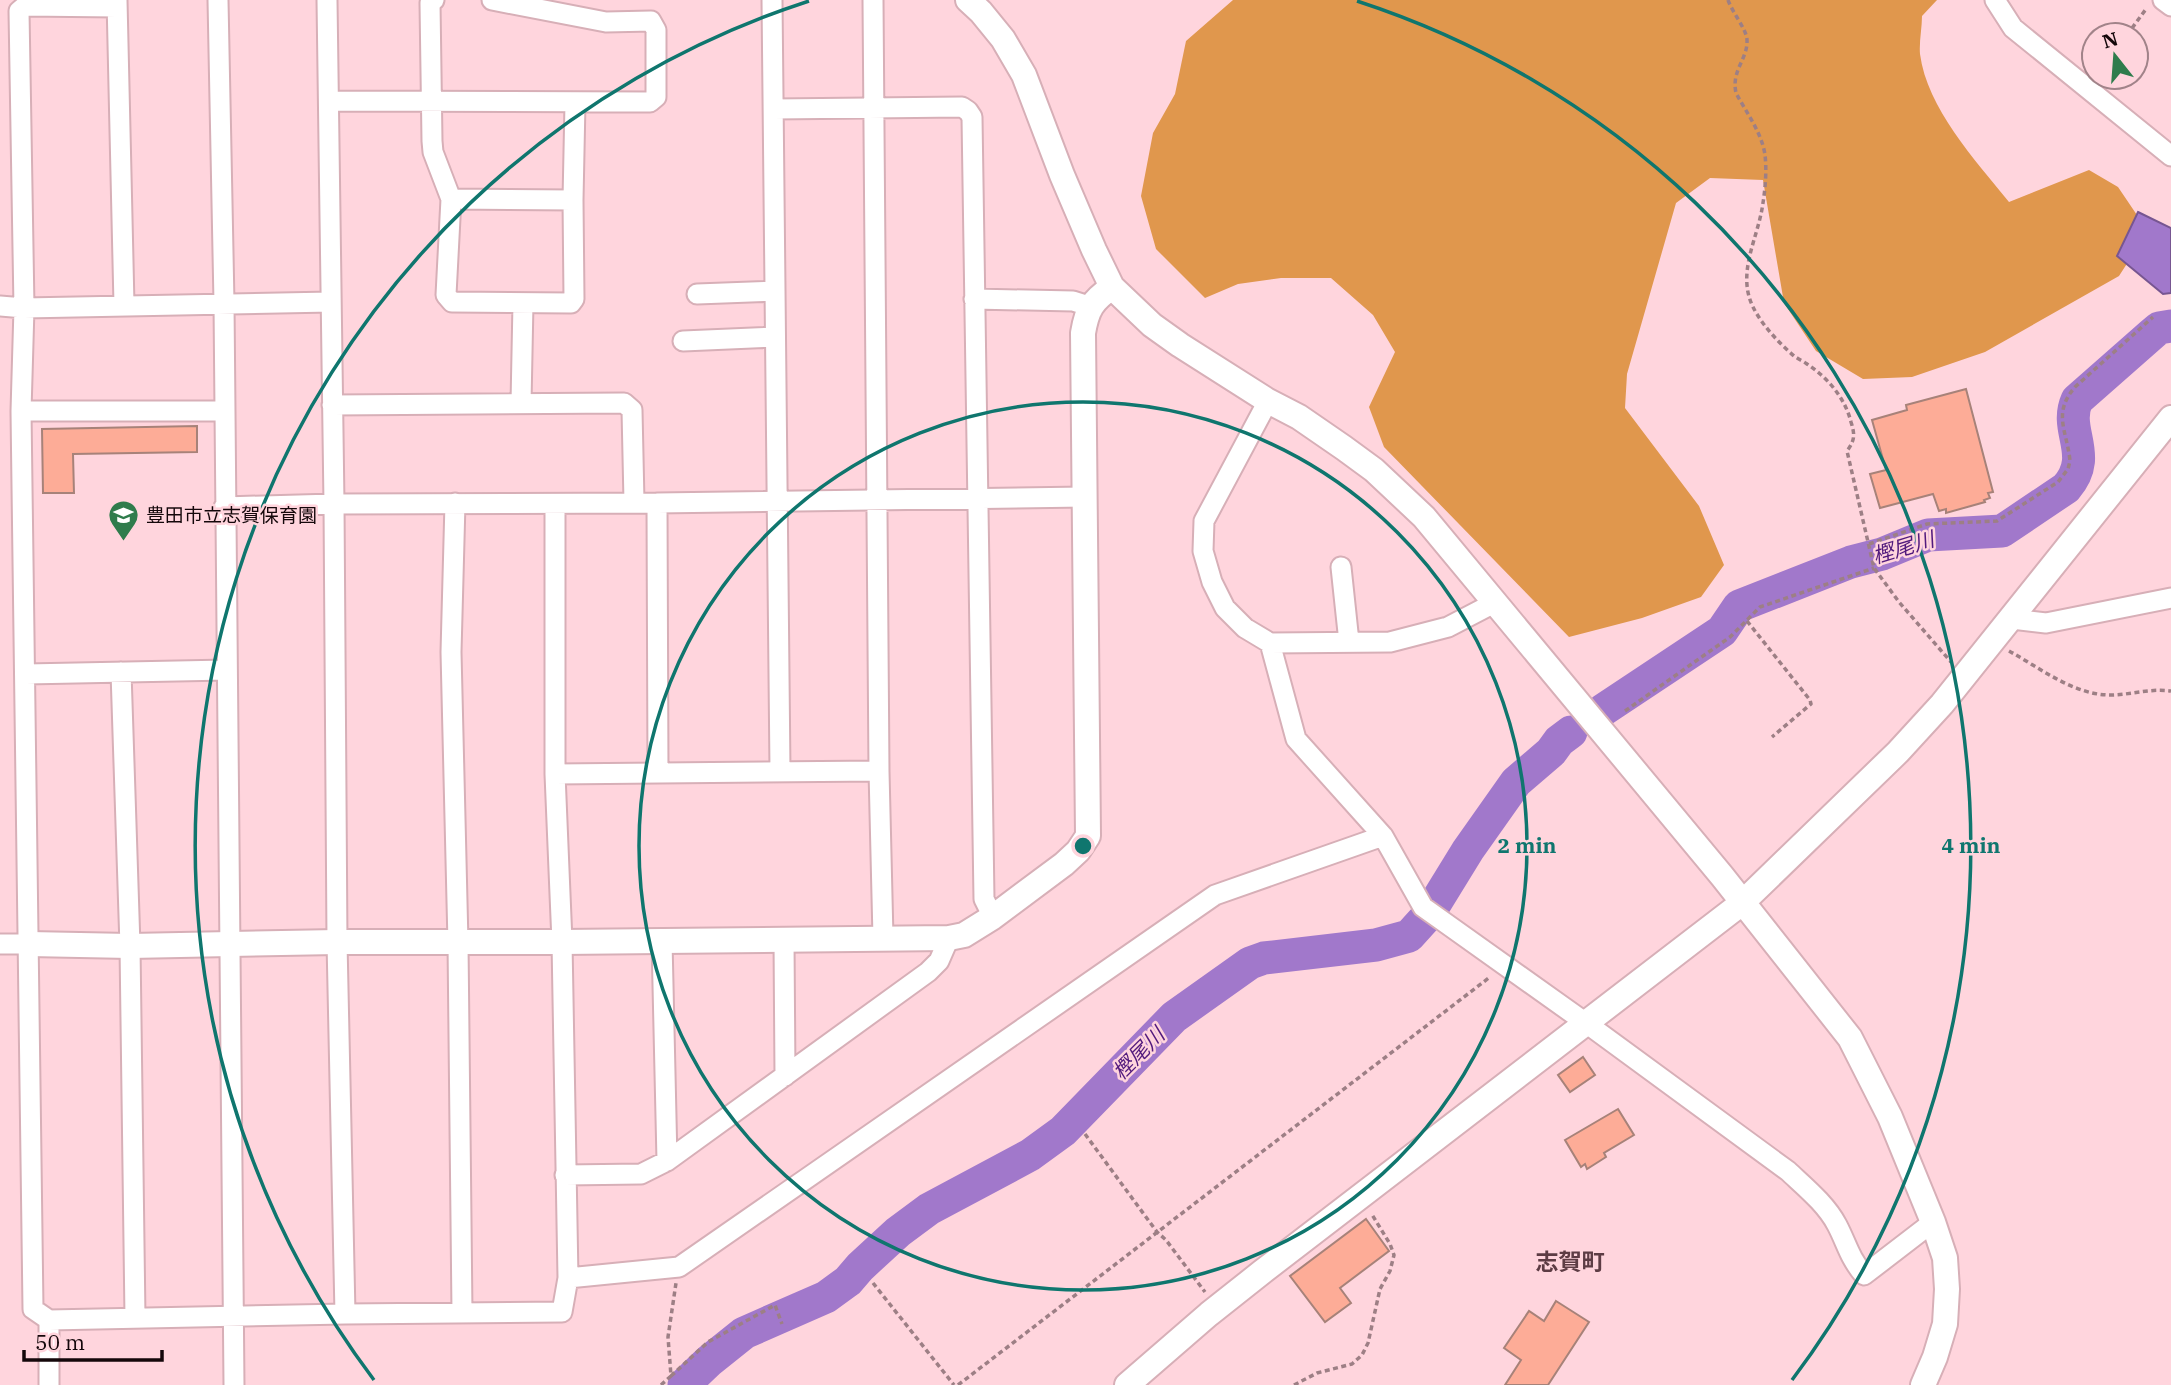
<svg xmlns="http://www.w3.org/2000/svg" width="2171" height="1385" viewBox="0 0 2171 1385" font-family="'IBM Plex Serif','Noto Sans JP',serif">
<style>
.forest{fill:#e0974d}
.water{fill:#a178cb;stroke:#775691;stroke-width:2}
.lines{fill:none;stroke-linecap:round;stroke-linejoin:round}
.river{stroke:#a178cb;stroke-width:33}
.building{fill:#fdac97;stroke:#a78279;stroke-width:2}
.minor-casing{stroke:#d7afb7;stroke-width:23}
.tertiary-casing{stroke:#d7afb7;stroke-width:28}
.path{stroke:#9d7f85;stroke-width:3.5;stroke-dasharray:5 3.5;stroke-linecap:butt}
.minor{stroke:#fff;stroke-width:19}
.tertiary{stroke:#fff;stroke-width:24}
.ring{fill:none;stroke:#0f766e;stroke-width:3.5}
.labels{text-anchor:middle;dominant-baseline:central;stroke-width:5;stroke-linejoin:round;paint-order:stroke}
.poi-label{font-size:19px;fill:#14070a;stroke:#ffd5dd;text-anchor:start}
.water-label{font-size:21px;font-style:italic;fill:#521a7d;stroke:#ffd5dd}
.quarter-label{font-size:23px;font-weight:bold;fill:#5d3c44;stroke:#ffd5dd}
.centre{fill:#0f766e;stroke:#ffd5dd;stroke-width:3.5}
.ring-label{font-size:21px;text-anchor:middle;font-weight:bold;fill:#0f766e;stroke:#ffd5dd;stroke-width:5;stroke-linejoin:round;paint-order:stroke}
</style>
<rect width="100%" height="100%" fill="#ffd5dd"/>
<path class="forest" d="M1233,0H1937L1922,16C1922,28 1919,42 1920,54C1927,108 1975,160 2009,202L2089,170L2118,187L2141,221L2139,245L2119,276L1985,352L1912,377L1863,379L1816,351L1784,303L1763,180L1710,178L1676,203L1627,374L1625,408L1699,506L1724,565L1701,597L1642,618L1569,637L1384,447L1369,407L1395,352L1373,315L1331,278H1281L1238,284L1205,298L1156,249L1141,196L1153,133L1175,94L1186,41Z"/>
<path class="water" d="M2138,212L2171,228V293L2163,294L2117,256Z"/>
<g class="lines">
<path class="river" d="M1603,710L1722,631L1739,606L1851,562L1882,554L1928,535L2002,531L2066,488C2095,455 2063,431 2077,400L2152,334L2159,328L2171,326
M684,1385L709,1361L744,1333L826,1297L848,1281L860,1267L898,1232L929,1209L1030,1155L1063,1131L1174,1017L1250,963L1264,958L1376,945L1409,936L1428,915L1468,850L1516,782L1551,752L1559,741L1571,732"/>
</g>
<path class="building" d="M1966,389L1993,492L1988,493L1990,498L1984,500L1985,502L1946,513V509L1939,511L1933,494L1880,508L1870,474L1886,470L1872,420L1907,410L1906,405Z
M197,426V452L73,454L74,493H43L42,429Z
M1583,1057L1595,1075L1570,1092L1558,1075Z
M1618,1109L1634,1135L1604,1153L1606,1157L1587,1169L1585,1164L1581,1167L1565,1140Z
M1366,1219L1389,1251L1340,1288L1351,1303L1325,1322L1290,1276Z
M1556,1301L1589,1322L1548,1385H1505L1521,1360L1504,1348L1529,1311L1544,1321Z"/>
<g class="lines">
<defs>
<path id="minor" d="M117,0L124,305
M218,0L224,303L234,1385
M327,0L334,504L337,942L345,1314
M434,0L430,3L432,141L433,152L451,199L446,295L452,302L571,303L574,299L573,200L451,199
M772,0L780,771
M873,0L879,771L883,938
M1995,0L2013,28L2171,156
M2163,0L2171,6
M117,7L25,6L19,11L24,308L21,411L33,1309L49,1320L345,1314L562,1312L568,1278L562,942L555,774V504
M329,101L650,102L656,97V30L651,21L606,22L492,0
M774,109L962,107L968,111L972,117L984,899L993,917
M573,200L575,103
M697,294L774,291
M974,299L1073,301L1092,307
M0,306L24,308L331,302
M683,341L774,337
M1268,401L1204,521L1203,551L1212,582L1225,608L1245,628L1270,643L1390,642L1448,627L1496,602
M521,403L523,303
M332,405L624,403L632,410L634,502
M21,411H224
M455,503L451,652L458,943L462,1313
M657,503L658,773
M224,507L334,504L657,503L1085,497
M1341,567L1349,642
M2012,619L2046,623L2171,598
M1270,643L1296,739L1383,836L1423,907L1586,1023L1788,1171C1805,1187 1826,1204 1837,1225C1847,1244 1849,1257 1864,1275L1933,1222
M121,672L130,946L135,1318
M26,674L227,670
M555,774L879,771
M784,940L785,1076
M662,941L667,1161
M0,944H29
M565,1175L641,1174L667,1161L928,972L939,961L949,938
M568,1278L679,1267L1215,895L1383,836
M49,1320V1385"/>
<path id="tertiary" d="M968,0L981,12L1003,39L1024,75L1062,175L1094,250L1112,287L1152,325L1180,345L1268,401L1299,417L1344,448L1374,470L1424,517L1722,876L1850,1038L1890,1117L1933,1222L1945,1258L1947,1289L1945,1324L1935,1357L1923,1385
M29,944L130,946L337,942H562L949,938L964,935L993,917L1064,864L1078,851L1088,836L1083,333C1087,309 1092,301 1112,287
M1127,1385L1209,1314L1262,1272L1742,903L1898,752L1942,704L2171,418"/>
</defs>
<use href="#minor" class="minor-casing"/>
<use href="#tertiary" class="tertiary-casing"/>
<path class="path" d="M1728,0C1732,12 1747,30 1747,40C1748,59 1731,70 1736,93C1746,112 1762,133 1765,155C1767,172 1765,192 1762,209C1756,242 1737,274 1753,307C1762,325 1778,342 1794,356C1798,359 1803,361 1807,364C1828,378 1845,398 1851,422C1855,435 1855,440 1847,451L1874,568L1899,602L1951,662
M2127,35L2146,9
M1869,544L1927,524L1997,521L2058,482L2068,469L2070,461C2067,430 2052,414 2075,387L2153,317
M1747,621L1810,700L1811,704L1772,737
M2009,651C2040,668 2074,695 2110,695C2131,695 2150,688 2171,691
M1625,711L1730,637L1760,607L1874,568
M1085,1134L1157,1232L1166,1240L1205,1292
M873,1283L954,1385
M671,1376L708,1342L775,1305L782,1324
M661,1385L671,1376L668,1337L676,1283
M958,1385L1490,977
M1294,1385L1317,1373L1352,1364L1362,1355L1368,1343L1380,1289L1390,1271L1394,1255L1390,1244L1371,1213"/>
<use href="#minor" class="minor"/>
<use href="#tertiary" class="tertiary"/>
</g>
<g class="ring">
<circle cx="1083" cy="846" r="444"/>
<path d="M374 1380A888 888 0 0 1 809 1M1357 1A888 888 0 0 1 1792 1380"/>
</g>
<defs>
<symbol id="school-pin" viewBox="-11 -11 22 30"><path d="M0 17L-7.5 6A9.5 9.5 0 1 1 7.5 6Z" fill="#2f7c4c" stroke="#ffd5dd"/><path d="M0-5L7-2L0 1L-7-2ZM-4 1L0 2.5L4 1V4Q0 6-4 4Z" fill="#fff"/></symbol>
</defs>
<g fill-rule="evenodd">
<use href="#school-pin" x="106" y="498" width="35" height="47"/>
</g>
<g class="labels">
<g class="poi-label">
<text x="146" y="515">豊田市立志賀保育園</text>
</g>
<g class="water-label">
<text transform="translate(1903 547) rotate(-17)">樫尾川</text>
<text transform="translate(1138 1053) rotate(-45)">樫尾川</text>
</g>
<g class="quarter-label">
<text x="1570" y="1261">志賀町</text>
</g>
</g>
<circle cx="1083" cy="846" r="10" class="centre"/>
<g class="ring-label">
<text x="1527" y="853">2 min</text>
<text x="1971" y="853">4 min</text>
</g>
<g transform="translate(2115 56) rotate(343)"><circle r="33" fill="#ffd5dd" stroke="#a18389" stroke-width="2"/>
<path d="M0-5L12 26L0 18L-12 26Z" fill="#2f7c4c"/>
<text y="-10" font-size="19" font-weight="bold" text-anchor="middle" fill="#14070a">N</text>
</g>
<path d="M24 1350v10h138v-10" fill="none" stroke="#14070a" stroke-width="3.5"/>
<text x="35" y="1350" font-size="21" fill="#14070a" stroke="#ffd5dd" stroke-width="5" paint-order="stroke">50 m</text>
</svg>
